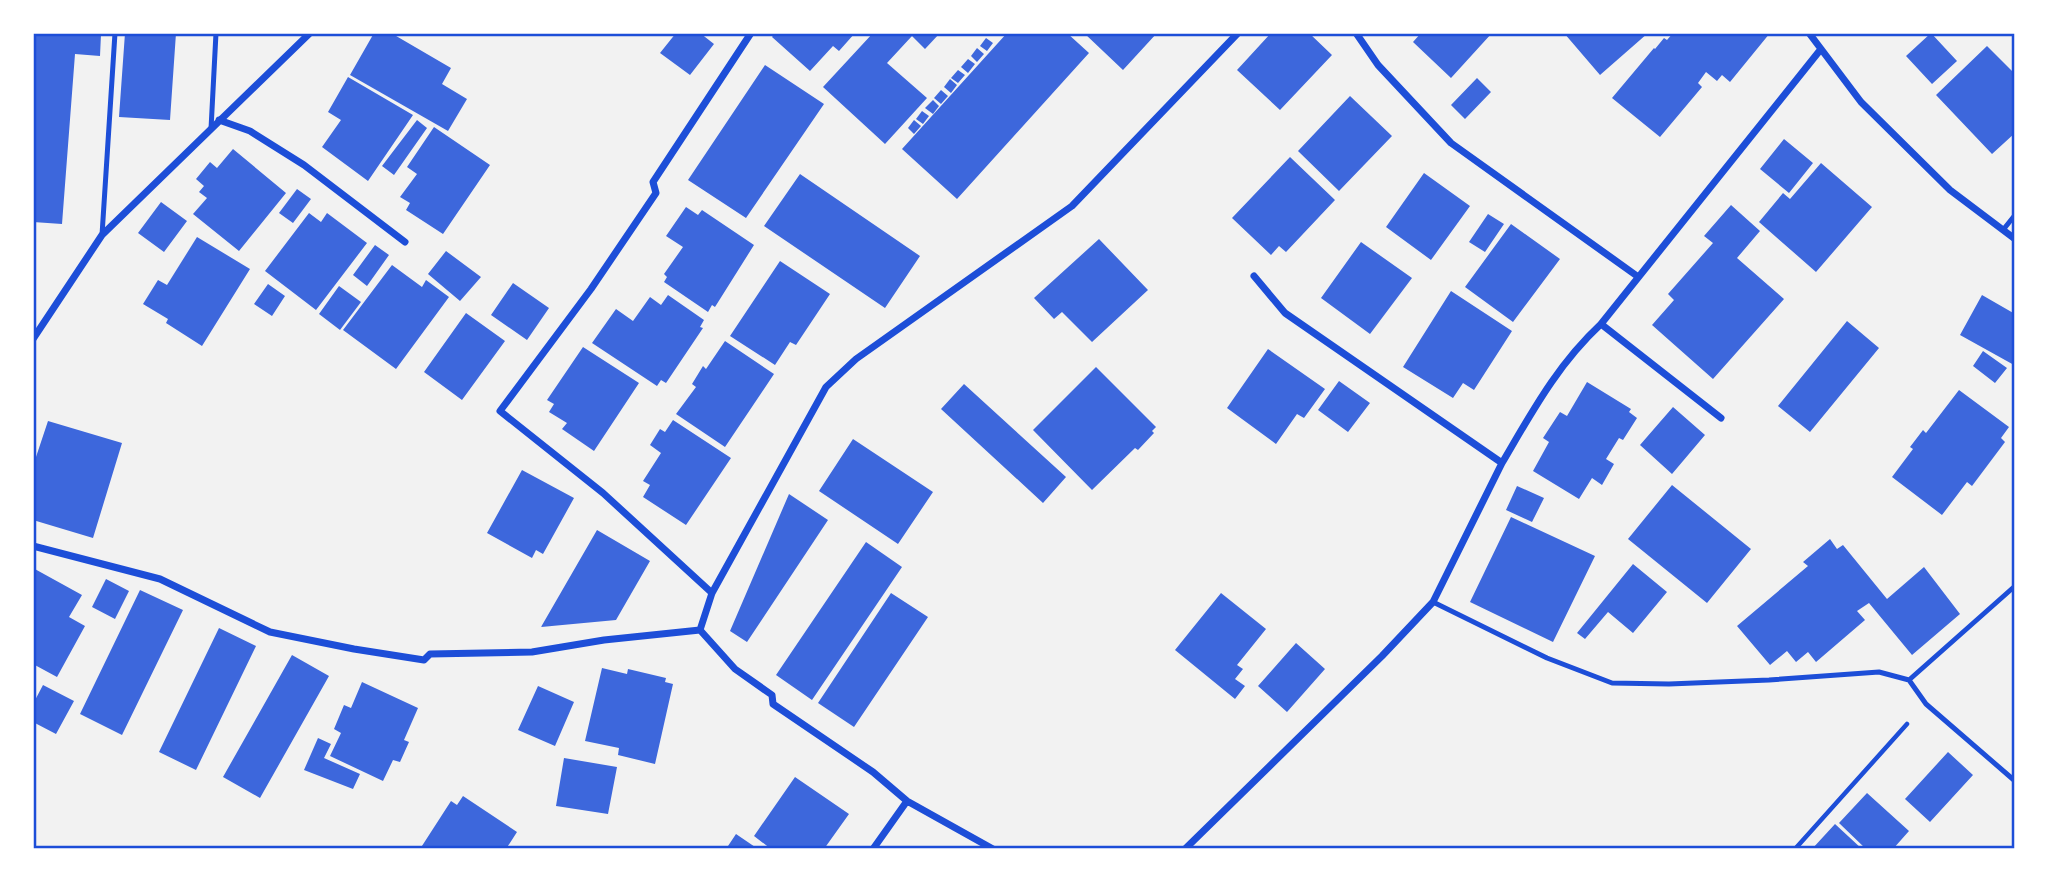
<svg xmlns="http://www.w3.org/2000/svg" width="2048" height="882" viewBox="0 0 2048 882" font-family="'Nunito Sans',sans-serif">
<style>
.building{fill:#3d67dc}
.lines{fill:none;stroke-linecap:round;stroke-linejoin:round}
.path{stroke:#1d4ed8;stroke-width:4.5}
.service{stroke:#1d4ed8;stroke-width:5}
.minor{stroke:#1d4ed8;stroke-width:7}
.neatline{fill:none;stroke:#1d4ed8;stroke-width:2.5}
</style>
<rect width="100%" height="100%" fill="#f2f2f2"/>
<path class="building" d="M33,33L101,34L100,56L75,54L62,224L33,222Z
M125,33H176L170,120L119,117Z
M374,33H391L451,68L442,84L467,99L448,131L350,75Z
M676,33H700L714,44L690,75L660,53Z
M775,33H855L839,51L833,46L810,71L772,37Z
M873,33H940L925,49L912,36L887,63L927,98L885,144L823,87Z
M1007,33H1067L1089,53L957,199L902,149Z
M1084,33H1157L1123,70Z
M1271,33H1309L1332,55L1280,110L1237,70Z
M1421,33H1492L1451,78L1413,42Z
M1564,33H1648L1600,75Z
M1673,33H1770L1730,82L1722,75L1717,81L1706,72L1698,83L1702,87L1660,137L1612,98L1654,48L1655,49L1664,38L1667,40Z
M1931,33L1957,61L1932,84L1906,56Z
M986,38L993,43L987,51L980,46Z
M1987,46L2015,74V133L1992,154L1936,95Z
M977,48L984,54L977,62L971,56Z
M968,59L975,64L968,73L961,67Z
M765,65L824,104L746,218L688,180Z
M958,70L965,75L958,83L951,78Z
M348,77L413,115L368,181L322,147L341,120L328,112Z
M1477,78L1491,92L1465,119L1451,105Z
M950,79L957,85L951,93L944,87Z
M941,90L948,96L941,104L934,98Z
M1350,96L1392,136L1339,191L1298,151Z
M933,100L939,106L933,114L925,108Z
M922,111L929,116L923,124L916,119Z
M417,120L427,128L394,175L382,166Z
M914,120L921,126L914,134L908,128Z
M434,127L490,165L443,234L406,210L410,203L400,197L417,174L407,167Z
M1784,139L1813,163L1789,193L1760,169Z
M233,149L286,193L239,251L193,214L207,198L199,192L204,186L196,179L210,162L217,168Z
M1290,157L1335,200L1286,252L1279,246L1271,255L1232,218Z
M1821,163L1872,207L1816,272L1759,222L1783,193L1790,199Z
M1424,173L1470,206L1431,260L1386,227Z
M800,174L920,256L885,308L764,226Z
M297,189L311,199L293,223L279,213Z
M161,202L187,221L164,252L138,233Z
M1731,205L1760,231L1737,258L1784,299L1713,379L1652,325L1674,300L1668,294L1713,243L1704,236Z
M686,207L698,215L702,210L754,245L715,307L712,305L708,312L664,282L667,277L664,274L683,247L666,236Z
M309,213L321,222L327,213L367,243L316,310L265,271Z
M1488,214L1504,224L1485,252L1469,242Z
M1511,224L1560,259L1513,322L1465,287Z
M197,237L250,269L202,346L166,323L168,319L143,304L158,280L167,285Z
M1099,239L1148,290L1092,342L1062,312L1054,319L1034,298Z
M1361,242L1412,278L1370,334L1321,298Z
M375,245L389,255L367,286L353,275Z
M446,251L481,277L460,301L428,274Z
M780,261L830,294L796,345L790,342L775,365L730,336Z
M392,265L422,287L426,280L449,297L396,369L343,330Z
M513,283L549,308L527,340L491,315Z
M268,284L285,296L272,316L254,304Z
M339,286L361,302L340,330L319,314Z
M1451,291L1512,331L1474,390L1463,383L1453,398L1403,367Z
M668,295L704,320L700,327L703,328L666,383L661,380L657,386L592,343L616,309L633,321L650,297L661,305Z
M1982,295L2015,314L2014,365L1960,335Z
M466,313L505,341L462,400L424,372Z
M1847,321L1879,348L1810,432L1778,406Z
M725,341L774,374L725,447L676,414L696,387L692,384L703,366L706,369Z
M583,347L639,383L594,451L562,429L567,423L549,412L554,404L547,400Z
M1268,349L1325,389L1304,418L1297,414L1276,444L1227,408Z
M1983,351L2007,368L1995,383L1973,366Z
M1096,367L1156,427L1152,431L1154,433L1138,450L1135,448L1092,490L1033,430Z
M1339,381L1370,403L1348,432L1318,410Z
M1587,382L1631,409L1629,412L1637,418L1623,440L1619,438L1606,459L1614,464L1602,485L1592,478L1579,499L1533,471L1549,442L1543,438L1560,412L1567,416Z
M964,384L1066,477L1043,503L941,409Z
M1959,390L2009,427L2001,438L2005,442L1972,486L1967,482L1942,515L1892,477L1913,449L1910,447L1923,430L1926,433Z
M1673,407L1705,435L1672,474L1640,445Z
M673,420L731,458L686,525L643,497L650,485L643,481L661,453L650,445L660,429L665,432Z
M48,421L122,443L93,538L33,520V466Z
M853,439L933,492L898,544L819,491Z
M522,470L574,498L543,554L536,550L532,558L487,533Z
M1672,485L1751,549L1707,603L1628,539Z
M1517,486L1544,498L1532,522L1506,510Z
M789,494L828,520L747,642L730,631Z
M1511,517L1595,556L1553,642L1470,602Z
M597,530L650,561L616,620L541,627Z
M1830,539L1837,549L1843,545L1887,599L1924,567L1960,614L1912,655L1869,603L1857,611L1865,620L1816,662L1808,652L1796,662L1787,651L1770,665L1737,626L1808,566L1803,562Z
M866,542L902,567L812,700L776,675Z
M1633,564L1667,592L1633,633L1608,612L1585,639L1577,633Z
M33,568L82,595L69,617L85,626L57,677L33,664Z
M106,579L129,591L115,619L92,607Z
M140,590L183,610L122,735L80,714Z
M891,593L928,617L854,727L818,703Z
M1221,593L1266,629L1237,665L1243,669L1235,679L1245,686L1235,699L1175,650Z
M219,628L256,646L196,770L159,752Z
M1296,643L1325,669L1287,712L1258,686Z
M292,655L329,676L260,798L223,777Z
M602,668L627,674L628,669L666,678L665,682L673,684L655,764L618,755L619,748L585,741Z
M362,682L418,708L404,740L409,742L400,762L393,760L383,781L330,756L341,733L334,729L344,705L351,708Z
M43,685L74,701L56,734L33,722V704Z
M538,686L574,702L555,746L518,730Z
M318,738L331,744L324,758L360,774L353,789L304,770Z
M1948,752L1973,775L1930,822L1905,799Z
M564,758L617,767L608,814L556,806Z
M795,777L849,814L824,849H771L754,836Z
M1867,793L1909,831L1893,849H1866L1839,823Z
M463,796L517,832L506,849H420L451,801L457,805Z
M1835,824L1862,849H1812Z
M736,834L758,849H726Z"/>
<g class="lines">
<path class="path" d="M1795,849L1907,724"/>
<path class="service" d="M211,129L216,33
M2003,230L2015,215
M102,235L115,33
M1433,602L1547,658L1612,683L1669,684L1769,680L1879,672L1909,680L1926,704L2015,781
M1909,680L2015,586"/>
<path class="minor" d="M1356,33L1378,65L1451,143L1637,276
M1809,33L1861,102L1950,190L2015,239
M219,120L250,131L304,165L405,242
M1254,276L1285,313L1502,463C1532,412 1557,365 1601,324L1821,49
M1601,324L1721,418
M33,339L102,235L310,33
M33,546L160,579L270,632L354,649L424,660L430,654L532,652L604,640L700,630L735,669L772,695L773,704L873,772L907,801L993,849
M712,593L603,493L500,411L591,289L656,193L653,182L751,33
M700,630L712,593L826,387L856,359L1072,206L1238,33
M873,849L907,801
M1185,849L1382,656L1433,602L1502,463"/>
</g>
<rect width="2048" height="882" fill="none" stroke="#ffffff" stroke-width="70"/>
<rect x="35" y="35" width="1978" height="812" class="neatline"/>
</svg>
